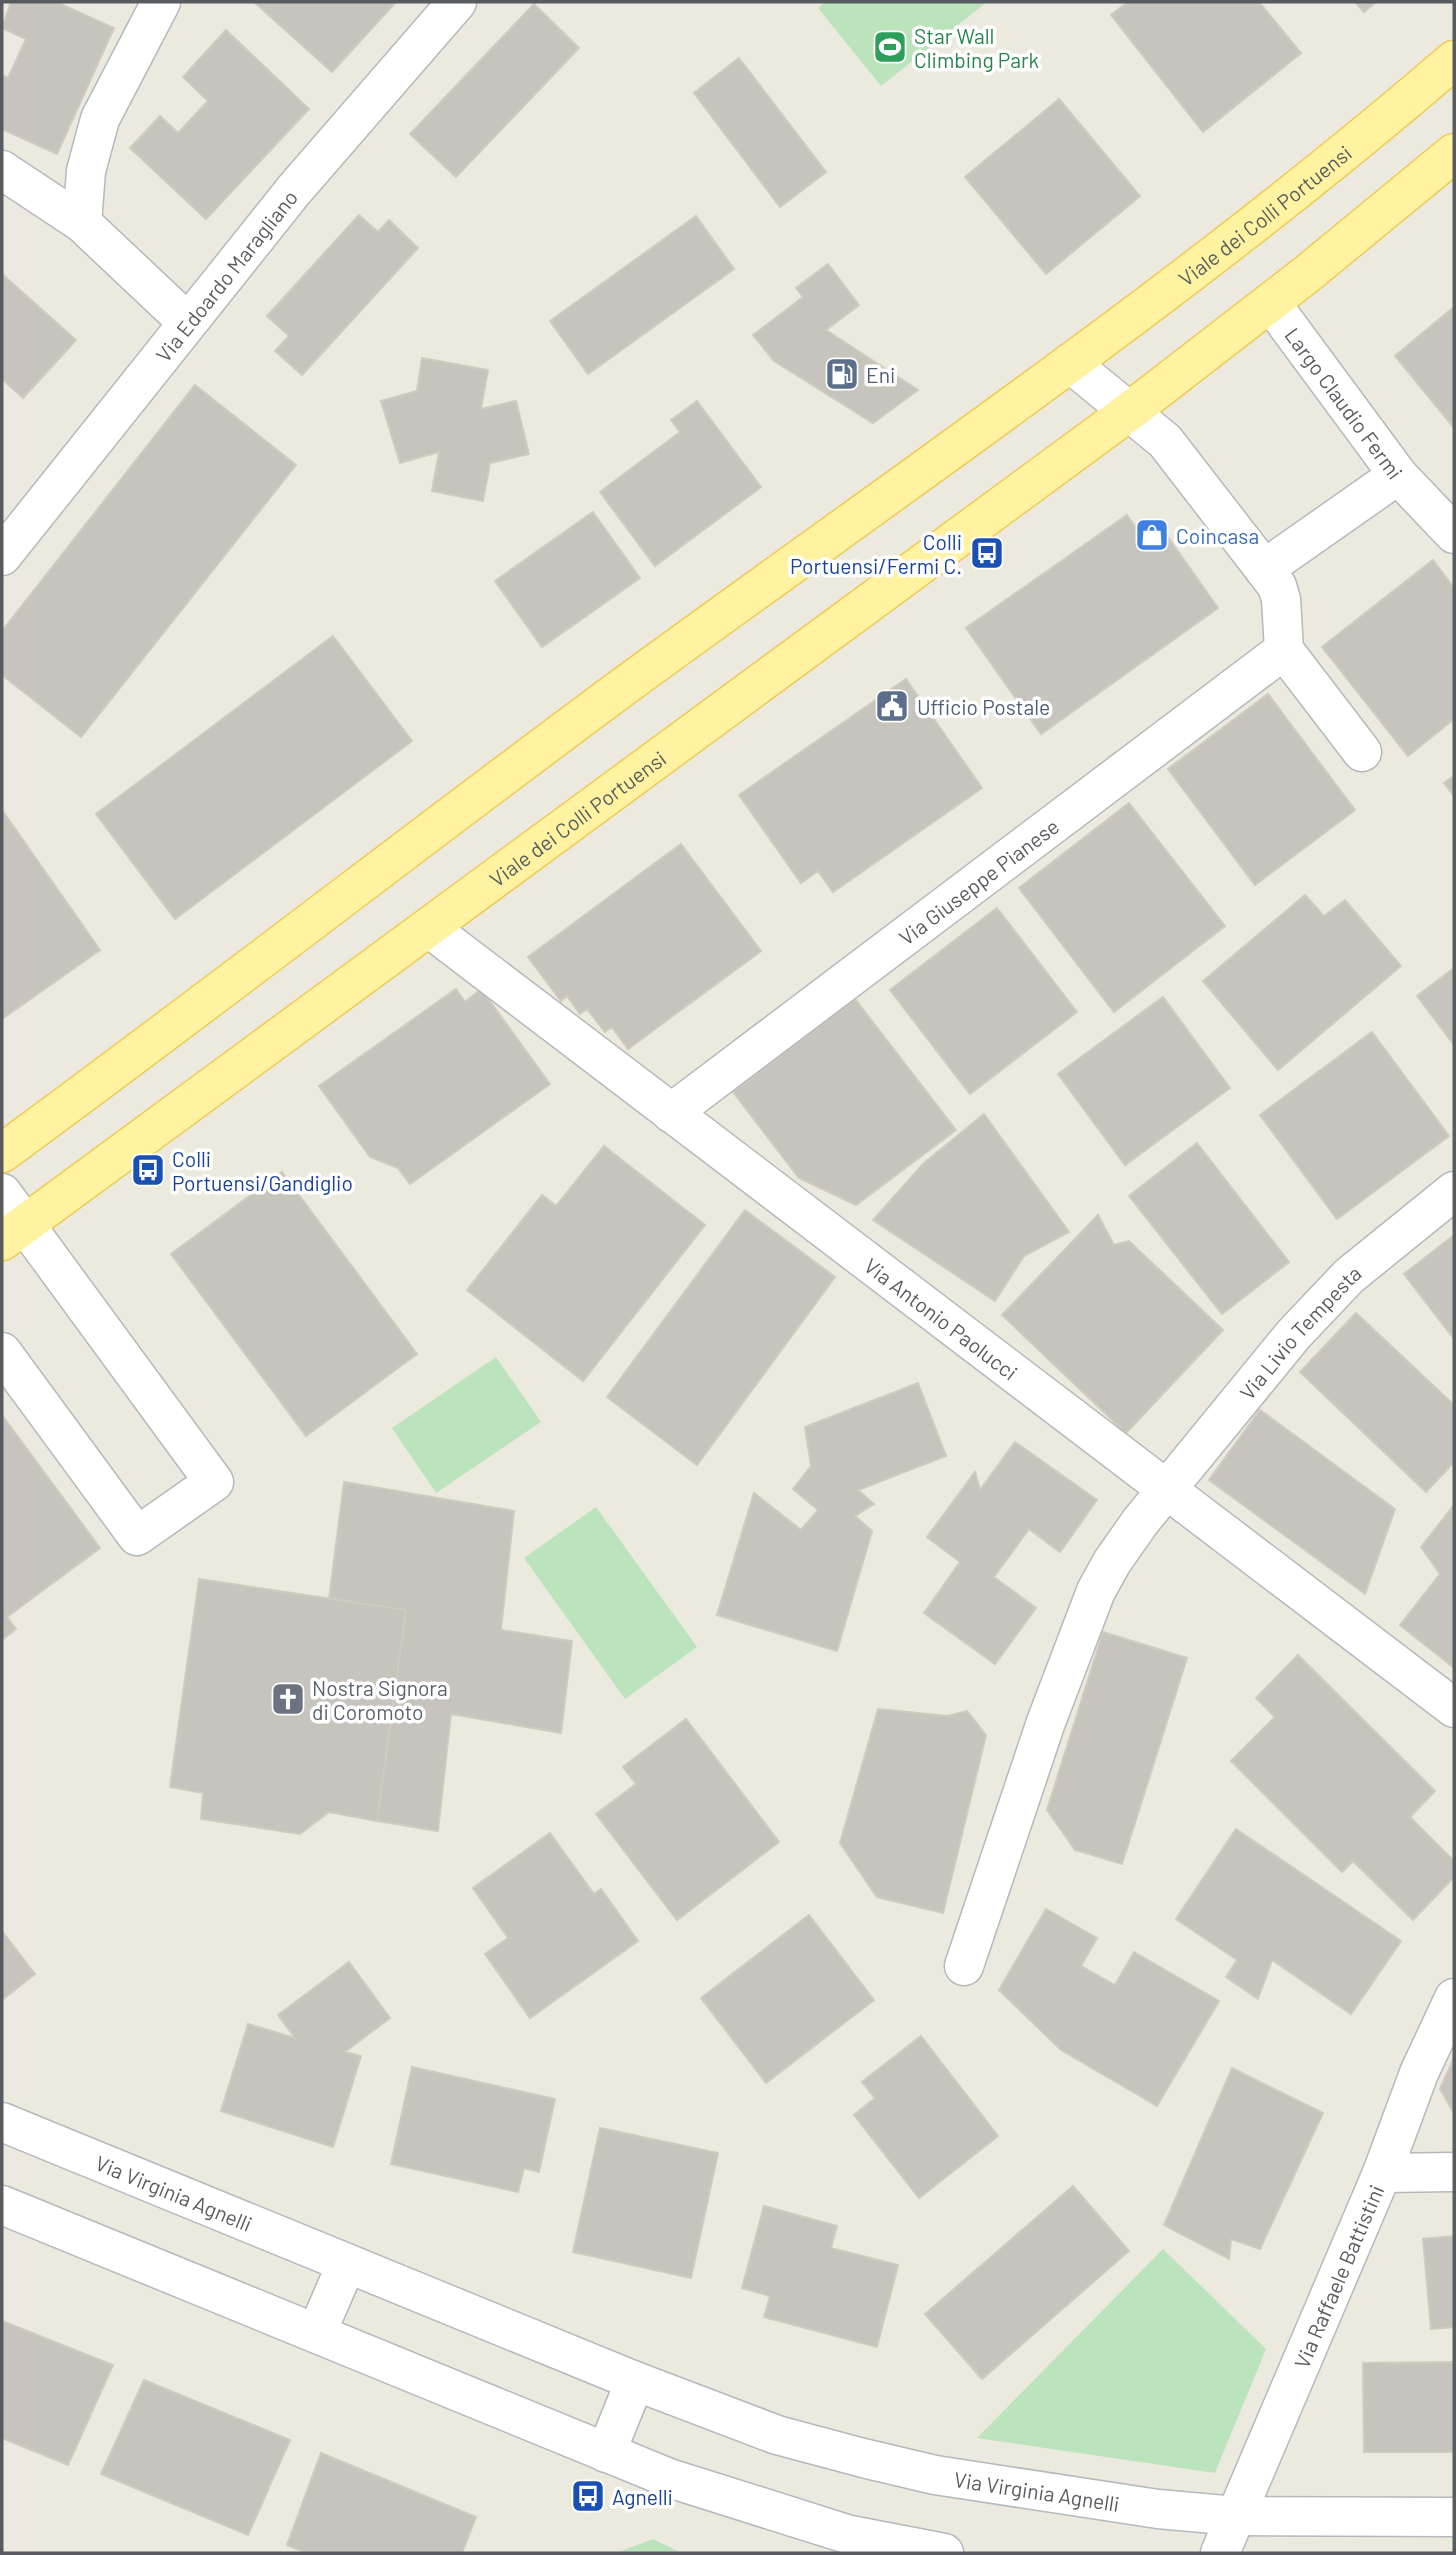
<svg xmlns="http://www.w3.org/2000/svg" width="1456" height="2555" viewBox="0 0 1456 2555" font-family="Barlow,sans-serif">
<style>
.green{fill:#bbe4bd}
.building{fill:#c6c4bd;stroke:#d0cbbe;stroke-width:2}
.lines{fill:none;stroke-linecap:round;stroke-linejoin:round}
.minor-casing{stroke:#b5b8bd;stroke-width:41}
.major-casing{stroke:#f0ca54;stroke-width:41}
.minor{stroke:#fff;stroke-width:38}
.major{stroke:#fff3a1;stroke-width:38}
.labels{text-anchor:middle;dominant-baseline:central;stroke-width:7;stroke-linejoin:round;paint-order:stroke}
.leisure-label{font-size:21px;fill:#27864d;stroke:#fff;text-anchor:start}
.street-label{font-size:21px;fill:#585c61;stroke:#fff}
.service-label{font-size:21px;fill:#4e5e75;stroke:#fff;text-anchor:start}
.shop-label{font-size:21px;fill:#366cbe;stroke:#fff;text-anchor:start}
.transit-label{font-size:21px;fill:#164399;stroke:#fff;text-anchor:start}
.worship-label{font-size:21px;fill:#5b616d;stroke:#fff;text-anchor:start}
</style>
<rect width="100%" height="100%" fill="#ece9df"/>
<path class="green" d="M826,2H987L881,86L818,8Z
M496,1357L541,1422L436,1493L392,1428Z
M596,1507L697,1647L625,1699L524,1558Z
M1163,2249L1266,2349L1215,2473L977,2438Z
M653,2539L682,2553H616Z"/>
<path class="building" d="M11,2H56L114,28L57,154L2,129V75L8,78L26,39L2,28Z
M254,2H396L332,72Z
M1128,2H1259L1301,53L1203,132L1111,15Z
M1355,2H1376L1364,12Z
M534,4L579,48L456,177L410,134Z
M226,30L309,109L206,219L130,148L160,116L178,133L208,101L183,77Z
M739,58L826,172L780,207L694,93Z
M1059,99L1140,196L1046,274L965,177Z
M359,215L378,232L389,220L418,248L302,375L275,351L289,336L267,316Z
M696,216L734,269L588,374L550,321Z
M828,264L859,305L826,330L918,390L873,423L774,361L753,335L803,297L796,288Z
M2,274L76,340L23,398L2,379Z
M1454,307V428L1395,356Z
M422,358L488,370L481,409L516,401L529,454L490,463L483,501L432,491L439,452L400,463L381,401L417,391Z
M195,385L296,465L81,737L2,675V631Z
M697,401L761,487L655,566L600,492L680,432L671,420Z
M593,512L640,578L542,647L495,581Z
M1127,515L1143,538L1160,526L1218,608L1041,734L966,628Z
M1433,560L1454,588V719L1408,756L1322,647Z
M333,636L412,741L175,919L96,814Z
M906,679L982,788L833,892L818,871L801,883L739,795Z
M1268,694L1355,810L1255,885L1168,769Z
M1454,776V796L1444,783Z
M1129,803L1225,926L1114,1012L1019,888Z
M2,810L100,950L2,1019Z
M681,844L761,951L628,1049L612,1027L605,1032L587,1009L580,1014L567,996L561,1001L528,957Z
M1305,895L1324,916L1345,900L1401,966L1278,1070L1203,981Z
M997,908L1077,1012L970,1094L890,990Z
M1454,968V1045L1417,996Z
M456,989L465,1002L481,989L550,1084L410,1184L398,1168L370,1157L319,1086Z
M1163,997L1230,1088L1125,1165L1058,1074Z
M855,999L956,1130L856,1205L799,1178L733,1092Z
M1372,1032L1449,1136L1337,1219L1260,1115Z
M984,1114L1069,1232L1024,1256L995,1301L873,1220L924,1163Z
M1197,1143L1289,1262L1222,1314L1129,1196Z
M604,1146L705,1225L583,1381L467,1290L542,1195L556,1206Z
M282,1172L417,1354L306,1436L171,1254Z
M745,1210L835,1277L697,1465L607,1397Z
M1098,1215L1114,1245L1129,1241L1223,1330L1126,1433L1002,1315Z
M1454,1235V1339L1404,1274Z
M1356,1313L1454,1405V1462L1426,1492L1300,1372Z
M918,1383L946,1456L858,1490L874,1504L855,1516L872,1531L837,1651L717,1615L754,1493L801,1530L818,1510L793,1489L811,1466L805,1427Z
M1260,1410L1395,1509L1365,1594L1209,1480Z
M2,1415L100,1548L7,1617L16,1629L2,1640Z
M1015,1442L1097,1500L1060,1552L1029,1529L994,1577L1036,1608L995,1664L924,1613L960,1562L927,1537L975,1472L980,1490Z
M344,1482L514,1511L501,1630L572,1641L561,1733L451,1714L438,1831L377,1821L406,1610L329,1599Z
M1454,1505V1668L1400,1625L1440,1574L1421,1547Z
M199,1579L406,1610L377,1821L329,1812L300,1834L201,1819L203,1793L170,1787Z
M1103,1632L1187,1658L1122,1864L1075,1850L1047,1810Z
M1298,1655L1435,1791L1410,1817L1454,1861V1877L1413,1920L1353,1861L1342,1872L1231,1761L1275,1717L1256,1698Z
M878,1709L948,1716L967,1711L986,1735L943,1913L877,1897L840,1843Z
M686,1719L779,1842L677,1920L596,1814L636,1784L623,1767Z
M1236,1829L1401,1941L1351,2014L1272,1960L1258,1999L1226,1977L1237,1960L1176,1919Z
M550,1833L594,1894L601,1889L638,1941L530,2018L485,1954L508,1938L473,1888Z
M1046,1909L1097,1938L1081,1966L1115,1985L1134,1952L1219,2001L1157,2106L1061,2050L999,1990Z
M809,1915L874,2000L766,2083L701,1998Z
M2,1931L35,1974L2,2000Z
M349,1962L390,2018L345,2052L361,2056L333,2147L221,2111L248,2024L295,2038L278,2015Z
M921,2036L998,2136L919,2198L854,2115L875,2098L862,2082Z
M1454,2058V2113L1440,2089Z
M412,2067L555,2099L539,2172L524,2168L518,2192L391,2164Z
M1232,2068L1323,2113L1260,2249L1231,2239L1229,2259L1164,2225Z
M600,2128L718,2153L691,2278L573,2252Z
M1073,2186L1129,2251L982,2379L925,2314Z
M764,2206L837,2226L831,2248L898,2265L877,2347L764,2317L770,2296L742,2288Z
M1454,2236V2327L1431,2329L1423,2239Z
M2,2321L113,2365L68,2465L2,2438Z
M1454,2362V2452H1364L1363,2363Z
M144,2380L290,2440L248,2535L101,2474Z
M321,2453L476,2517L462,2553H306L287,2545Z"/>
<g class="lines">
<defs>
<g id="minor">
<path d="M2,170L82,223L187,322"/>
<path d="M82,223L86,171L100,119L161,2"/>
<path id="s1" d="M1271,303L1398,475L1454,534"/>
<path d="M1070,363L1165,441L1264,569L1398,475"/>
<path id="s2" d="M2,556L294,190L457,2"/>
<path d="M1264,569L1277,586L1281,599L1284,650L1362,752"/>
<path id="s3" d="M429,928L1454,1708"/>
<path id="s4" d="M671,1113L1284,650"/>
<path d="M2,1193L214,1482L137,1536L2,1352"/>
<path id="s5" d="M964,1966L1046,1722L1096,1591L1112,1562L1140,1522L1294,1334L1349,1276L1454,1191"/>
<path id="s6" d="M2,2122L635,2381L777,2435L863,2458L935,2475L1158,2509L1236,2516L1454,2517"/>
<path d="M1382,2173L1454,2172"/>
<path d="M2,2205L669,2478L850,2535L944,2553"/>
<path d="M317,2332L346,2265"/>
<path d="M606,2453L635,2381"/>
<path id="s7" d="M1220,2553L1382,2173L1419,2073L1454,1998"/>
</g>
<g id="major">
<path id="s8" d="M2,1153C211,1000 415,841 623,687C903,482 1191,287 1454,60"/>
<path id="s9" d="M2,1241L1130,411L1307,274L1454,153"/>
</g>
</defs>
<use href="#minor" class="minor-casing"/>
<use href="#major" class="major-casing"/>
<use href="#minor" class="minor"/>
<use href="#major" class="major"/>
</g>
<defs>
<symbol id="stadium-square" viewBox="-11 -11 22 22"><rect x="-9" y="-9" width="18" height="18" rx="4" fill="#2e9e5b" stroke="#fff"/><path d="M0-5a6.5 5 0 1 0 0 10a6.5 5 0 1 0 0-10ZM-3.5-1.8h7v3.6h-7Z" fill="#fff"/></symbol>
<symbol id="fuel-square" viewBox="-11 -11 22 22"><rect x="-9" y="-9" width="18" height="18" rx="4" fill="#5c6f8a" stroke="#fff"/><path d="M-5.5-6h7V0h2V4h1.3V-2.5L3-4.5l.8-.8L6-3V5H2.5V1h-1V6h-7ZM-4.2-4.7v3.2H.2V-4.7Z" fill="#fff"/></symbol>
<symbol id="shop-square" viewBox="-11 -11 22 22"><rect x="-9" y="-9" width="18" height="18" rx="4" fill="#3f7fe0" stroke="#fff"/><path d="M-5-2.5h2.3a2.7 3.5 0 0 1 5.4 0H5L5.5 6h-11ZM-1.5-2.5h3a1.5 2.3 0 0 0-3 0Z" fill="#fff"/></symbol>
<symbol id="bus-square" viewBox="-11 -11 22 22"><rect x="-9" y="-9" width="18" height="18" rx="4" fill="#1a4fb4" stroke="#fff"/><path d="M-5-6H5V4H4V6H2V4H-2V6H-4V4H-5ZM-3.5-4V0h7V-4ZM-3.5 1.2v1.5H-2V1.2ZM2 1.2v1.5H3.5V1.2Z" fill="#fff"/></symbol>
<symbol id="civic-square" viewBox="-11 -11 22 22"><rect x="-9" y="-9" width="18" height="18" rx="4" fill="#5c6f8a" stroke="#fff"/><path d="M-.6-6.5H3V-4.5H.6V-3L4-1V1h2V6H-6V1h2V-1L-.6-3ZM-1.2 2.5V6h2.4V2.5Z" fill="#fff"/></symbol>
<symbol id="church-square" viewBox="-11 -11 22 22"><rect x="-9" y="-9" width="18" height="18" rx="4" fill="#6b7280" stroke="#fff"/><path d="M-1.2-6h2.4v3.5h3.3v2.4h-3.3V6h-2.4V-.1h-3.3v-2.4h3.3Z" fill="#fff"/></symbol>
</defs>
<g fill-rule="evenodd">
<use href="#stadium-square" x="871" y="28" width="38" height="38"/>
<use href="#fuel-square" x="823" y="355" width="38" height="38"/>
<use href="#shop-square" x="1133" y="516" width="38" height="38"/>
<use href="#bus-square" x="968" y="534" width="38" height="38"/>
<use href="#civic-square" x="873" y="687" width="38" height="38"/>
<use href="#bus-square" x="129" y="1151" width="38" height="38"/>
<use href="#church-square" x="269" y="1680" width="38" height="38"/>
<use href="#bus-square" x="569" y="2477" width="38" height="38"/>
</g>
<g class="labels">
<g class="leisure-label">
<text x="914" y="35">Star Wall<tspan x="914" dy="24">Climbing Park</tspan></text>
</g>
<g class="street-label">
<text stroke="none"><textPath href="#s8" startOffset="1573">Viale dei Colli Portuensi</textPath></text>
<text stroke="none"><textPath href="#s2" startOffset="359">Via Edoardo Maragliano</textPath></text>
<text stroke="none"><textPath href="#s1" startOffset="124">Largo Claudio Fermi</textPath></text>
<text stroke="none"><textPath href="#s9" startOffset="714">Viale dei Colli Portuensi</textPath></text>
<text stroke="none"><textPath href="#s4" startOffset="385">Via Giuseppe Pianese</textPath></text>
<text stroke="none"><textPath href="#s3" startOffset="644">Via Antonio Paolucci</textPath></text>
<text stroke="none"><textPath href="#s5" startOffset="728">Via Livio Tempesta</textPath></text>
<text stroke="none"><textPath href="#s6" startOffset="186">Via Virginia Agnelli</textPath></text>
<text stroke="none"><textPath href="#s7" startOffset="301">Via Raffaele Battistini</textPath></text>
<text stroke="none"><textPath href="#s6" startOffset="1102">Via Virginia Agnelli</textPath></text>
</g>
<g class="service-label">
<text x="866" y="374">Eni</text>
<text x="917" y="706">Ufficio Postale</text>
</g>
<g class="shop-label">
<text x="1176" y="535">Coincasa</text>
</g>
<g class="transit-label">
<text x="962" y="541" text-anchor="end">Colli<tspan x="962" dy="24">Portuensi/Fermi C.</tspan></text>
<text x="172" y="1158">Colli<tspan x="172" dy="24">Portuensi/Gandiglio</tspan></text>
<text x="612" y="2496">Agnelli</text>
</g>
<g class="worship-label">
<text x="312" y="1687">Nostra Signora<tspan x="312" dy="24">di Coromoto</tspan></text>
</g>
</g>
<rect width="1456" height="2555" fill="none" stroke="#585c61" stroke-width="7"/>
</svg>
